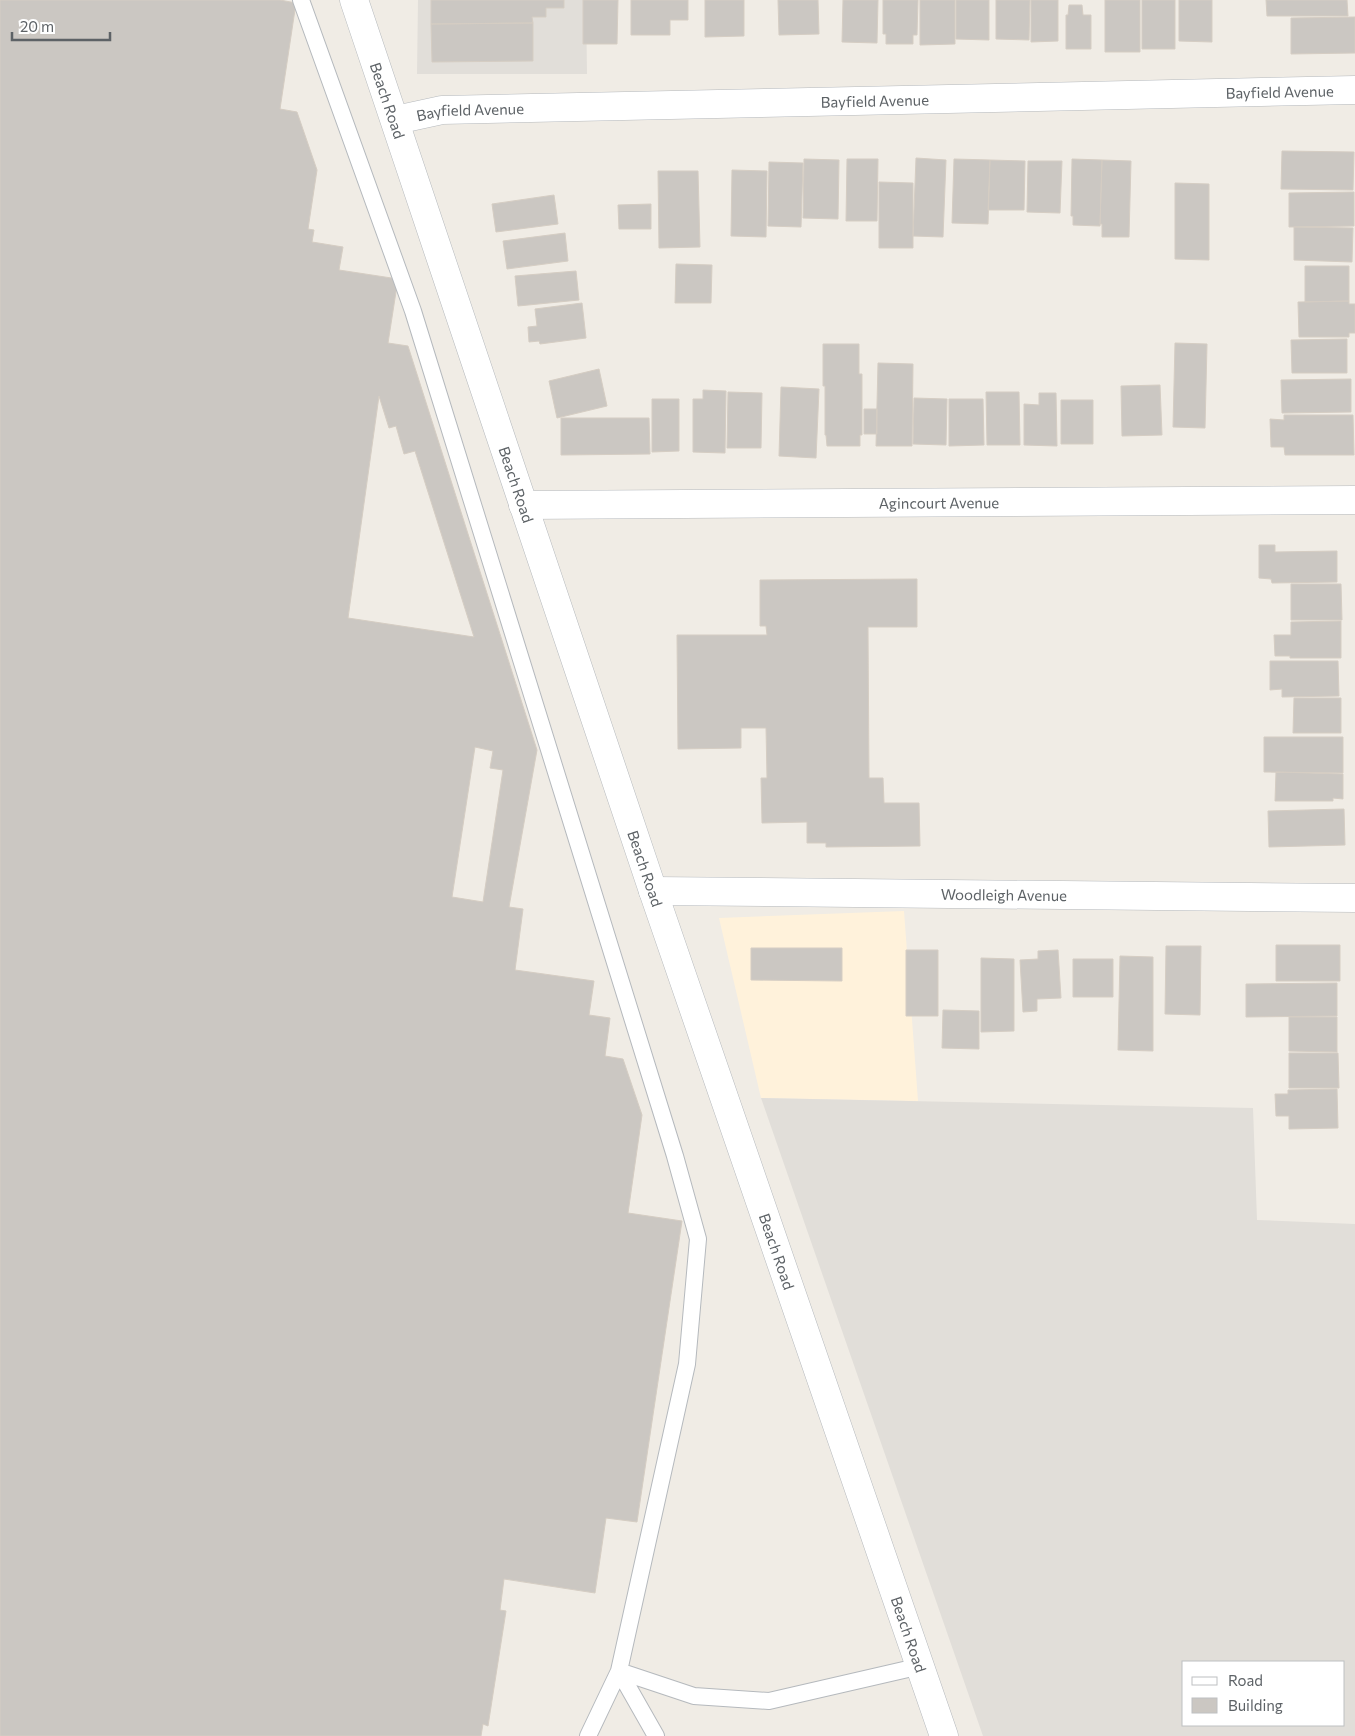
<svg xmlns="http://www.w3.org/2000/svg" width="1355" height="1736" viewBox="0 0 1355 1736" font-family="Commissioner,sans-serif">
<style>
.commercial{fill:#fff2db}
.industrial{fill:#e1ded9;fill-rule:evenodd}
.building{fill:#cbc7c2;stroke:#d5cdc3;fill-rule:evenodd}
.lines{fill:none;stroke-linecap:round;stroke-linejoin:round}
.service-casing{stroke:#b5b9bd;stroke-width:18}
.minor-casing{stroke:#b5b9bd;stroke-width:29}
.tertiary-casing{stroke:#b5b9bd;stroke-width:29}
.service{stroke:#fff;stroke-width:16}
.minor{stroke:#fff;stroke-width:28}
.tertiary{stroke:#fff;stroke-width:28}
.labels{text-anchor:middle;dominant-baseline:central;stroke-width:5;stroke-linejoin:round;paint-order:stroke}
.street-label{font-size:15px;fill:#5d6266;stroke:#fff}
</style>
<rect width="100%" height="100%" fill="#f0ece5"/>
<path class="commercial" d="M904,911L918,1101L761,1098L719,918Z"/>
<path class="industrial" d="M418,0H586L587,74H417Z
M761,1098L1253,1108L1257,1220L1355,1224V1736H983ZM1184,1662H1344V1725H1184Z"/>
<path class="building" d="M0,0H280L296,3L280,109L297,112L317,170L308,229L314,230L312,242L343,247L339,270L398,279L388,343L408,346L537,750L509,907L523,909L515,970L594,981L589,1015L610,1018L605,1056L623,1059L642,1115L628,1213L682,1221L637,1522L606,1518L595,1593L504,1579L500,1610L506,1611L488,1726L483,1724L481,1736H0ZM379,396L389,428L396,426L404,454L415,451L474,637L348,618ZM475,747L493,751L490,768L503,770L483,902L452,897Z
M431,0H564V8H546V17H532L533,23L431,24Z
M583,0H618L617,44H583Z
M631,0H688V20H670V35H631Z
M705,0H744V36L705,37Z
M778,0H818L819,34L779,35Z
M843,0H878L877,43L842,42Z
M883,0H918L917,35H913V44H886V34H883Z
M920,0H955V44L920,45Z
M956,0H989V40L956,39Z
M996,0H1030L1029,40L996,39Z
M1031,0H1058V41L1031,42Z
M1105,0H1140V52H1105Z
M1142,0H1175V49H1142Z
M1179,0H1212V42L1179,41Z
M1266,0H1347L1348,16H1267Z
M1069,5H1082L1083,15H1091V49H1066V15H1068Z
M1355,17V53L1291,54V18Z
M533,23V61L432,62L431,24Z
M1282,151L1354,152L1353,190L1281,189Z
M916,158L946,160L943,237L913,236Z
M804,159L839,160L838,219L803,218Z
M847,159H878L877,221H846Z
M954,159L990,160L988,224L952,223Z
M1072,159L1102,160L1100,226L1073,225V216H1071Z
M990,160L1025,161L1024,210H988Z
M1102,160L1131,161L1129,237H1102V224H1100Z
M1028,161H1062L1060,213L1027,212Z
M769,162L803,163L801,227L768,226Z
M732,170L767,171L766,237L731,236Z
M658,171H698L700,247L659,248Z
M879,182L913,183V248H879Z
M1175,183L1209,184V260L1175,259Z
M1354,192V226L1289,227V193Z
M554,195L558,224L496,232L492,204Z
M651,204V229H619L618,205Z
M1294,227L1353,228L1352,262L1294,260Z
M565,233L568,261L507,269L503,241Z
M676,264L712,265L711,303H675Z
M1305,266H1349V301L1305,302Z
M576,271L579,300L518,306L515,276Z
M1349,301V304H1355V333H1349V337H1299L1298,302Z
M582,303L586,338L540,344L539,341L529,342L528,327L537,326L535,309Z
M1347,339V373H1292L1291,340Z
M1175,343L1207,344L1205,428L1173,427Z
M823,344H859V374H862V435H860V446H827L826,435H825V386H823Z
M878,363L913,364L912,446H876Z
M599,369L607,406L557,418L549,381Z
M1351,379V412L1282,413L1281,380Z
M1160,385L1162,435L1122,436L1121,386Z
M781,387L819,389L816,458L779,456Z
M703,390L726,391L725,453L693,452V399H703Z
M728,392L762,393L761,448H727Z
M986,392H1019L1020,445H987Z
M1039,393H1056L1057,446L1024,445V404L1039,405Z
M914,398L947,399L946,445L913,444Z
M652,399H679V451L652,452Z
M949,399H983L984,445L949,446Z
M1061,400H1093V444H1061Z
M864,409H877V434H864Z
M1284,415H1353L1354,455H1285L1284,447H1271L1270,419L1284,420Z
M561,418H649L650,454L561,455Z
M1259,545H1275V552L1337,551V582L1272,583L1271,579L1259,578Z
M917,579V627H868L869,778H883L884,803H919L920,846L826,847V843H807V822L762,823L761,778H767L766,728H741V748L678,749L677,635H767L766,626H760V580Z
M1291,584H1341L1342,620H1291Z
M1341,621V658H1290V656H1275L1274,635H1291V622Z
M1270,661H1338L1339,696L1282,697V689L1270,690Z
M1294,698H1341V733H1293Z
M1264,737H1343V773L1264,772Z
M1276,772L1343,774V799L1333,798V801H1275Z
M1344,809L1345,845L1269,847L1268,811Z
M1276,945H1340V981H1276Z
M1166,946H1201L1200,1015L1165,1014Z
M751,948H842V981L751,980Z
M906,950H938V1016H906Z
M1058,950L1061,998L1037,999V1011L1023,1012L1020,960L1038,959V951Z
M1120,956L1153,957V1051L1118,1050Z
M981,958L1014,959V1031L981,1032Z
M1073,959H1113V997H1073Z
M1337,983V1016L1246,1017V984Z
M943,1010L979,1011V1049L942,1048Z
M1289,1017H1337V1052L1289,1051Z
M1289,1053H1338L1339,1088H1289Z
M1337,1089L1338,1128L1289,1129V1116H1276L1275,1094H1288V1090Z"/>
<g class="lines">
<defs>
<path id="service" d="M301,0L413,311L675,1156L698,1239L687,1364L619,1671L588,1736
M619,1671L694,1696L769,1701L921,1666
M619,1671L656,1736"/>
<g id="minor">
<path id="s1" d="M396,120L442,110L1355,90"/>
<path id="s2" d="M523,505L1355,500"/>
<path id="s3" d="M653,891L1355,898"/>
</g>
<g id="tertiary">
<path id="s4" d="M354,0L653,891L944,1736"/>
</g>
</defs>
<use href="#service" class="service-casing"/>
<use href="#minor" class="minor-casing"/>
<use href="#tertiary" class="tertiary-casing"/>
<use href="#service" class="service"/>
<use href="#minor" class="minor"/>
<use href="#tertiary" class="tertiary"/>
</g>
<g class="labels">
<g class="street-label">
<text stroke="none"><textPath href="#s1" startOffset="885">Bayfield Avenue</textPath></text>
<text stroke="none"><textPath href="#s1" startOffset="480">Bayfield Avenue</textPath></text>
<text stroke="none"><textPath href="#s4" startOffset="106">Beach Road</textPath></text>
<text stroke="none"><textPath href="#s1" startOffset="75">Bayfield Avenue</textPath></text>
<text stroke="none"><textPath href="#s4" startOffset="511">Beach Road</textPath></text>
<text stroke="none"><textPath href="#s2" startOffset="416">Agincourt Avenue</textPath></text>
<text stroke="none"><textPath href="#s4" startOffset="916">Beach Road</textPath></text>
<text stroke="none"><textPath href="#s3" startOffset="351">Woodleigh Avenue</textPath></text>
<text stroke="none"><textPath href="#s4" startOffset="1321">Beach Road</textPath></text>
<text stroke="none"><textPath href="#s4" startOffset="1726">Beach Road</textPath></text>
</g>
</g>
<rect x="1182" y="1661" width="162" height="65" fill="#ffffff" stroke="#bec0c2"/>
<rect x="1192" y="1677" width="25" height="8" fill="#ffffff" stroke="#bec0c2"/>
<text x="1228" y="1686" font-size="15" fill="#5d6266">Road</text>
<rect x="1192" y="1698" width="25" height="15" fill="#cbc7c2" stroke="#bec0c2"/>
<text x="1228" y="1711" font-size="15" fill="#5d6266">Building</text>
<path d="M12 32v8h98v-8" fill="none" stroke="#5d6266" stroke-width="2.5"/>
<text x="20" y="32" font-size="15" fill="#5d6266" stroke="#ffffff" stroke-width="4" paint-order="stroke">20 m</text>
</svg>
